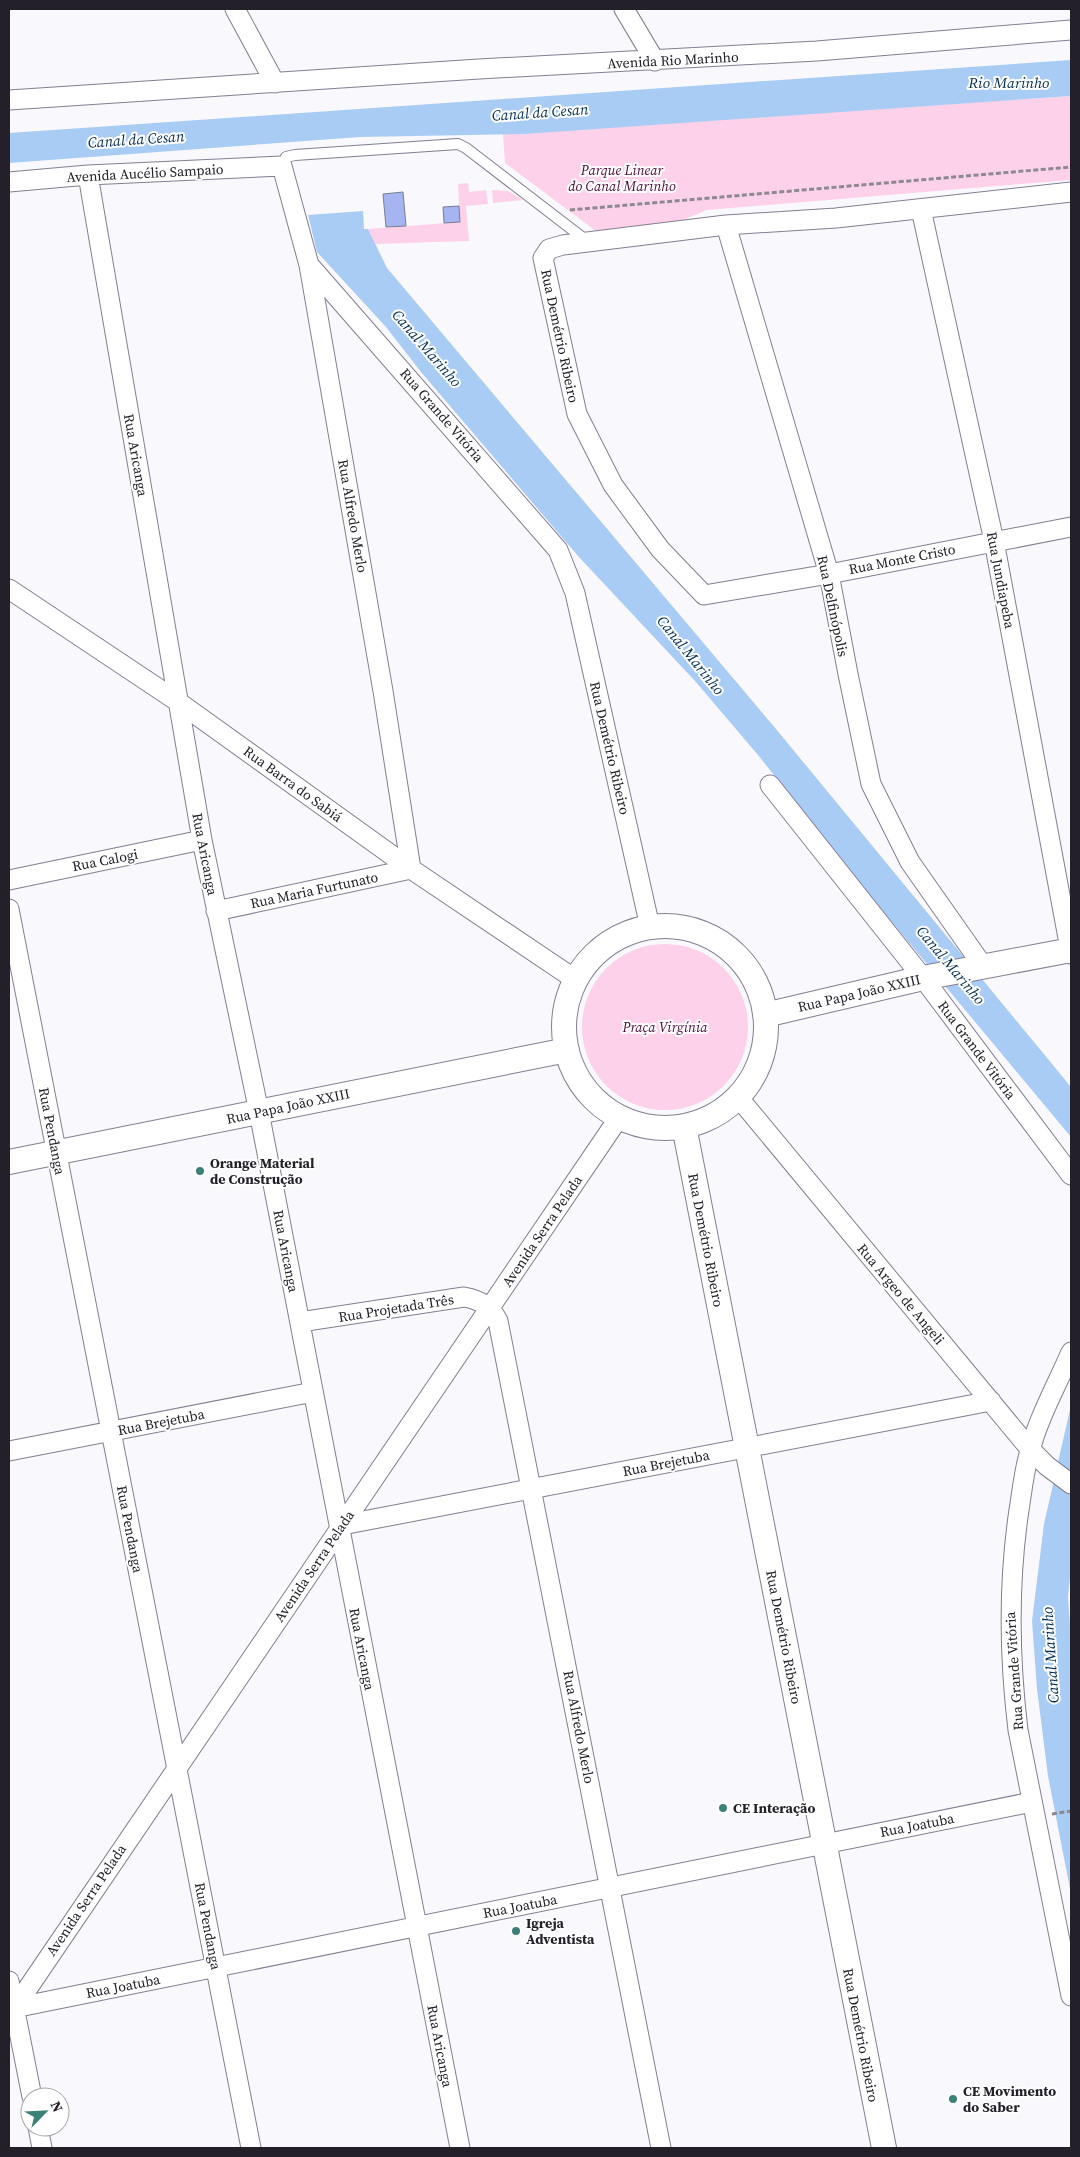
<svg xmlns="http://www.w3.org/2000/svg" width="1080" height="2157" viewBox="0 0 1080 2157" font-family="'Source Serif 4',serif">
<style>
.green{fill:#fcd1e9}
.water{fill:#a9ccf4}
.building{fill:#a6b4f2;stroke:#787d91}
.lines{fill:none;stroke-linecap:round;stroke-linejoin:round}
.service-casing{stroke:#837e93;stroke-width:12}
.minor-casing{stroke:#837e93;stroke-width:21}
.tertiary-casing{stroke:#837e93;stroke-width:26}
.path{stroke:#8c8a90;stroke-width:3;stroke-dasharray:5 2.5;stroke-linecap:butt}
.service{stroke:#fff;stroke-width:10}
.minor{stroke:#fff;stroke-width:19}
.tertiary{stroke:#fff;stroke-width:24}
.poi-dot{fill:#3c8178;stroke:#fff;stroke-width:2}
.labels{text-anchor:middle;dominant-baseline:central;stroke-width:4;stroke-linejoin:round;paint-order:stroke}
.street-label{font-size:14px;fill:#232029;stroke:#fff}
.park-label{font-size:14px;font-style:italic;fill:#4f083b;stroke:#fff}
.poi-label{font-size:14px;font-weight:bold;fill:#232029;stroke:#fff;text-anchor:start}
.water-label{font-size:15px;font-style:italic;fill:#002c54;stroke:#fff}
</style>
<rect width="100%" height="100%" fill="#f9f8fc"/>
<path class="green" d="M1071,96V180L707,210L670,225L596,231L505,163L503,134Z
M468,183L469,192L486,190L488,204L466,206L469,241L375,244L368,229L460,222L458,184Z
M492,190L508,191L523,200L493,203Z
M582 1027a83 83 0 1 1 166 0a83 83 0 1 1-166 0Z"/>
<path class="water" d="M1071,60V96L524,134L360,137L9,163V133Z
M363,211L364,229H368L387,268L776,729L1071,1087V1137L861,885L758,755L695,681L578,556L421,372L386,327L317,252L308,215Z
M1071,1405V1567L1068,1597L1071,1639V1894L1048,1776L1037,1689L1032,1621L1044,1524Z"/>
<path class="building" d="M403,192L406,226L386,227L383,194Z
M459,206L460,222L444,223L443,207Z"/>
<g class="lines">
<defs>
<path id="service" d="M282,166L286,157L295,155L458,144L466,148L587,241"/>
<path id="minor" d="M235,9L275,83
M624,9L655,61
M9,100L479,69L817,51L1071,30
M88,175L202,840L259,1112L460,2148
M9,182L88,175L282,166L309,265L383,691L411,869L216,911
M1071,192L836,218L726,225L563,245L549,249L543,258L577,414L613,485L660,549L704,595L829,574L1071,527
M921,209L994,541L1071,954
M726,225L829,574L848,674L871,784L910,862L983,966
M310,266L558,550L575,593L650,927
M9,589L177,701L411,869L576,980
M770,785L923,978L1071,1175
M9,880L202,840
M9,909L251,2148
M738,1097L1030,1449L1047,1466L1071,1484
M300,1322L464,1297C481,1300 491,1307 498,1321L661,2148
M1071,1352C1057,1385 1038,1418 1029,1454C1024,1472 1022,1491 1019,1510C1008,1584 1009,1656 1018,1730L1071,1996
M9,1451L313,1392
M342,1525L991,1401
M9,1981L32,2097
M9,2009L1032,1802
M9,2016L620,1116
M38,2127L42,2148"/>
<path id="tertiary" d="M564 1027a101 101 0 1 1 202 0a101 101 0 1 1-202 0Z
M765,1015L923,978L1071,950
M684,1126L884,2148
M9,1162L567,1050"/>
</defs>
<use href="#service" class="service-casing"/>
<use href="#minor" class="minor-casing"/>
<use href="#tertiary" class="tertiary-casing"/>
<path class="path" d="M570,210L1071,167
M1052,1814L1071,1811"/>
<use href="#service" class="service"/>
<use href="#minor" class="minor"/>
<use href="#tertiary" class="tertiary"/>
</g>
<g class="poi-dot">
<circle cx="200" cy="1171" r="5"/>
<circle cx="723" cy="1808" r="5"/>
<circle cx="516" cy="1931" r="5"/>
<circle cx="953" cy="2099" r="5"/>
</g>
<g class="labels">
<g class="street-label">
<text transform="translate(673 60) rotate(-3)">Avenida Rio Marinho</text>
<text transform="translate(145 173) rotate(-3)">Avenida Aucélio Sampaio</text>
<text transform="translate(560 336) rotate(78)">Rua Demétrio Ribeiro</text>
<text transform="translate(442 415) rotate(49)">Rua Grande Vitória</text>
<text transform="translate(136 455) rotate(80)">Rua Aricanga</text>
<text transform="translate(353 516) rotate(80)">Rua Alfredo Merlo</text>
<text transform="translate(902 559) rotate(-11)">Rua Monte Cristo</text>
<text transform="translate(1001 580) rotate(79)">Rua Jundiapeba</text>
<text transform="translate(833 606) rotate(78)">Rua Delfinópolis</text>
<text transform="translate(610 748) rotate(77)">Rua Demétrio Ribeiro</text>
<text transform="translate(293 784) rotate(36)">Rua Barra do Sabiá</text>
<text transform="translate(205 854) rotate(79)">Rua Aricanga</text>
<text transform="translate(105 860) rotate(-11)">Rua Calogi</text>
<text transform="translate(314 890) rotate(-12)">Rua Maria Furtunato</text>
<text transform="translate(859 993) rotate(-13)">Rua Papa João XXIII</text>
<text transform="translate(977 1050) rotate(53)">Rua Grande Vitória</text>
<text transform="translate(288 1106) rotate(-12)">Rua Papa João XXIII</text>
<text transform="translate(52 1131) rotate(79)">Rua Pendanga</text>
<text transform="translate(542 1231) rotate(-56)">Avenida Serra Pelada</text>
<text transform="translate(706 1240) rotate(79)">Rua Demétrio Ribeiro</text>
<text transform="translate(286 1251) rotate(79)">Rua Aricanga</text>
<text transform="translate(901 1294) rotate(50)">Rua Argeo de Angeli</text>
<text transform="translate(396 1308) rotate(-9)">Rua Projetada Três</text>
<text transform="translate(161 1422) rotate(-11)">Rua Brejetuba</text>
<text transform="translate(666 1463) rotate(-11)">Rua Brejetuba</text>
<text transform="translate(130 1529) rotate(79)">Rua Pendanga</text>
<text transform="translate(314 1566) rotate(-56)">Avenida Serra Pelada</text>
<text transform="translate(784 1637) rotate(79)">Rua Demétrio Ribeiro</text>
<text transform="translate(362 1649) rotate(79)">Rua Aricanga</text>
<text transform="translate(1014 1671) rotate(-94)">Rua Grande Vitória</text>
<text transform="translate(579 1727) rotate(79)">Rua Alfredo Merlo</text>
<text transform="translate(917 1825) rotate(-11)">Rua Joatuba</text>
<text transform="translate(86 1900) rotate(-56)">Avenida Serra Pelada</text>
<text transform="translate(520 1906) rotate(-11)">Rua Joatuba</text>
<text transform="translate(208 1926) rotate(79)">Rua Pendanga</text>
<text transform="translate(123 1986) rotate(-11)">Rua Joatuba</text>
<text transform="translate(861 2035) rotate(79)">Rua Demétrio Ribeiro</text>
<text transform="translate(440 2046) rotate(79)">Rua Aricanga</text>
</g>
<g class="park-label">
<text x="622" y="170">Parque Linear<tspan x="622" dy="16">do Canal Marinho</tspan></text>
<text x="665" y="1027">Praça Virgínia</text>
</g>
<g class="poi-label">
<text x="210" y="1163">Orange Material<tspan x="210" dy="16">de Construção</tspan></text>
<text x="733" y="1808">CE Interação</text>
<text x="526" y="1923">Igreja<tspan x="526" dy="16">Adventista</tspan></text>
<text x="963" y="2091">CE Movimento<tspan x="963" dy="16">do Saber</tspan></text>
</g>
<g class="water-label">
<text x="1009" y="82">Rio Marinho</text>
<text transform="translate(540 112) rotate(-4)">Canal da Cesan</text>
<text transform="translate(136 139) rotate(-4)">Canal da Cesan</text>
<text transform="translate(427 348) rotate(49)">Canal Marinho</text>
<text transform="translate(691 655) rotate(51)">Canal Marinho</text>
<text transform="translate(951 965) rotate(50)">Canal Marinho</text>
<text transform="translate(1050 1655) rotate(-94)">Canal Marinho</text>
</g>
</g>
<rect width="1080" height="2157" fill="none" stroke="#232029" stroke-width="20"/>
<g transform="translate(45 2112) rotate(66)"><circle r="24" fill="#ffffff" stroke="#a7a6a9"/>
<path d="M0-4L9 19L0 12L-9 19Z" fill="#3c8178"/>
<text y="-8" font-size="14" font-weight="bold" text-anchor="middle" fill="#232029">N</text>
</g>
</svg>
